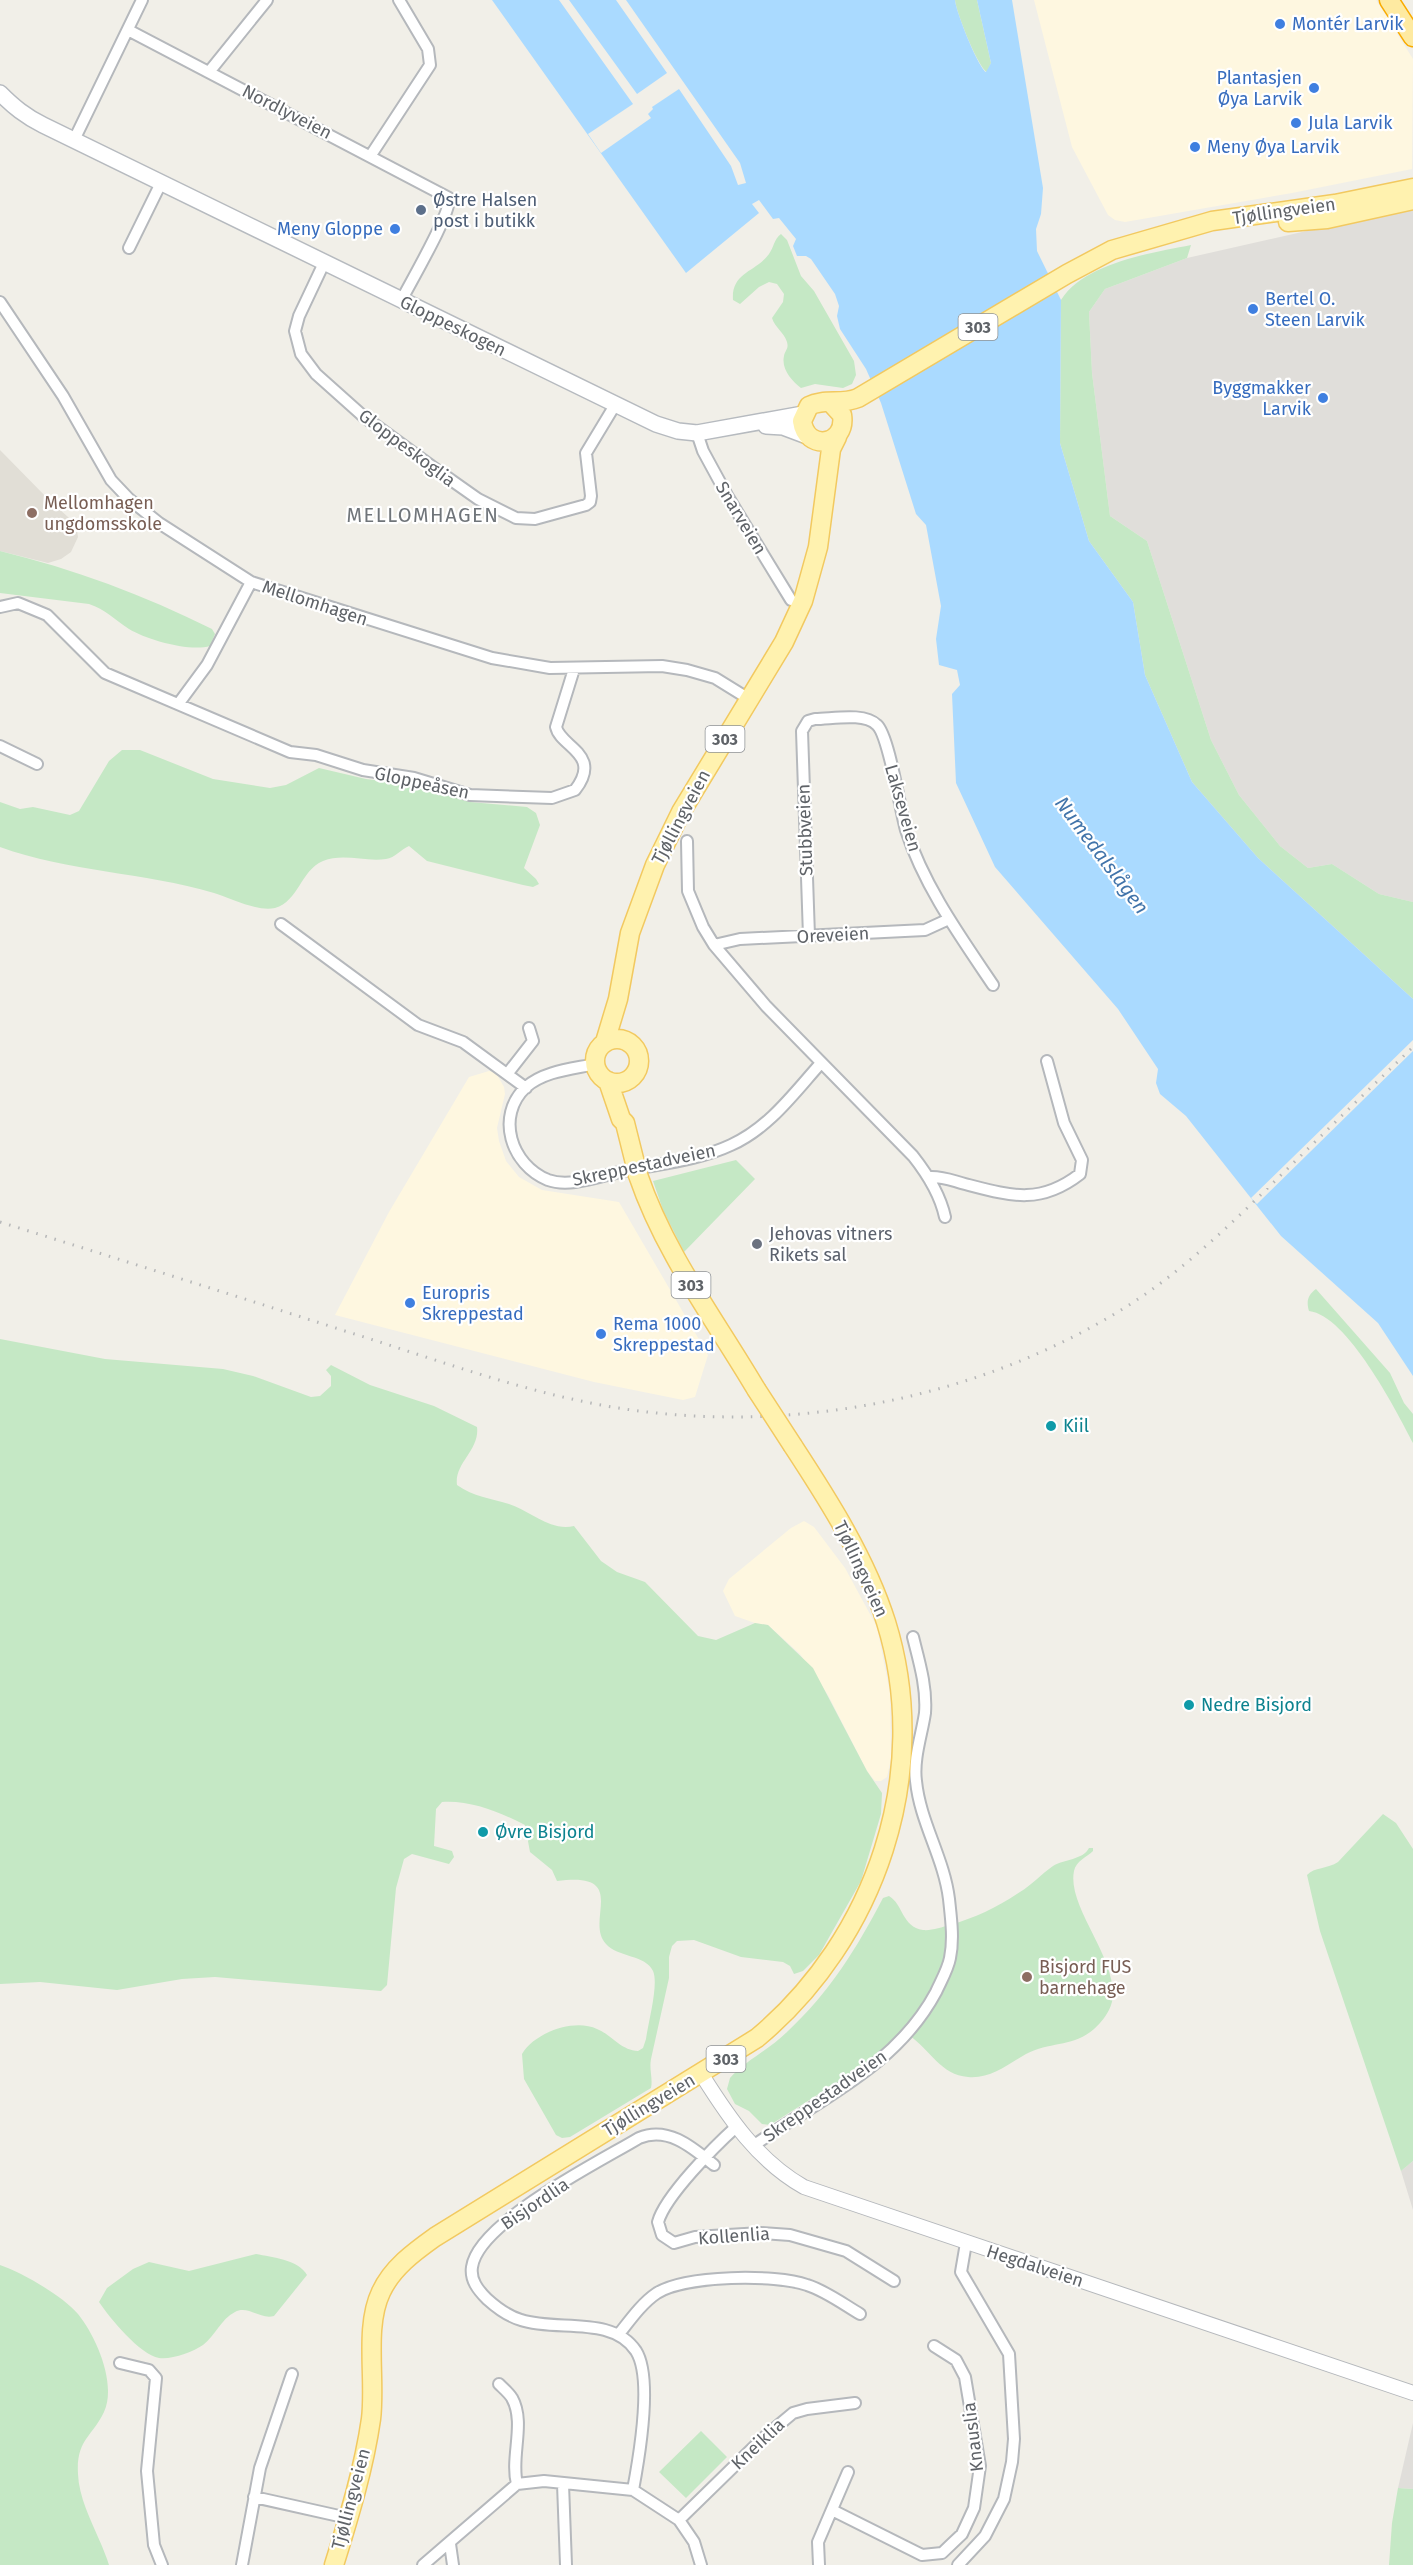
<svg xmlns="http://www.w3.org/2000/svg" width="1413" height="2565" viewBox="0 0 1413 2565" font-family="'Fira Sans',sans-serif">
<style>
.commercial{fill:#fef7e0}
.industrial{fill:#e0deda}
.education{fill:#e1ded6}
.green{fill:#c5e8c5}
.water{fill:#aadaff}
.pier{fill:#f1efe8}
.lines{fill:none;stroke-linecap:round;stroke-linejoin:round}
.minor-casing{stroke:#b5b8bc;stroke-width:14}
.tertiary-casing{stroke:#b5b8bc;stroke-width:16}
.secondary-casing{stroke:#b6babf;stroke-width:18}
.primary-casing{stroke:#f2c960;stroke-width:21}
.trunk-casing{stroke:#f9ab00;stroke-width:21}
.minor{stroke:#fff;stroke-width:10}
.tertiary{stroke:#fff;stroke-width:14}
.secondary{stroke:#fff;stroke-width:15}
.primary{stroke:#fff2af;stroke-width:18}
.trunk{stroke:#feeaa1;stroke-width:18}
.rail{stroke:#b6b7b8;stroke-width:3;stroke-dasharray:1.5 8;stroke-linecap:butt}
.primary-bridge-casing{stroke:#f2c960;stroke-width:21;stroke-linecap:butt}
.primary-bridge{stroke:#fff2af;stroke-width:18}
.shop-dot{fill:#3f7fe0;stroke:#fff;stroke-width:2}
.service-dot{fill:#5c6f8a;stroke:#fff;stroke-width:2}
.education-dot{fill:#8d6e63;stroke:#fff;stroke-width:2}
.worship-dot{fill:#6b7280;stroke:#fff;stroke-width:2}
.culture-dot{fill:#0f9aa8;stroke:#fff;stroke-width:2}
.labels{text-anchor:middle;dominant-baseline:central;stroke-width:4.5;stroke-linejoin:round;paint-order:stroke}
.shield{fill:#fff;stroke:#8f9295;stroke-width:1.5}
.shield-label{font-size:16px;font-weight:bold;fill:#5f6368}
.shop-label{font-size:18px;fill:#366cbe;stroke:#fff;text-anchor:start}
.street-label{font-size:18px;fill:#5f6368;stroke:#fff}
.service-label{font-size:18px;fill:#4e5e75;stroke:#fff;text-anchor:start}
.education-label{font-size:18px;fill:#785e54;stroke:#fff;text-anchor:start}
.worship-label{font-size:18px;fill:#5b616d;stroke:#fff;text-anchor:start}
.culture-label{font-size:18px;fill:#0d838f;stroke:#fff;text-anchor:start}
.neighbourhood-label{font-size:20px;letter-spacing:1.5px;fill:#70757a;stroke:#fff}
.water-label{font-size:20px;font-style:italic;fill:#4174aa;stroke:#fff}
</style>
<rect width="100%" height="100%" fill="#f1efe8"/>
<path class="commercial" d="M1034,0H1376L1413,59L1412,169L1292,193L1125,222L1115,220L1108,215L1072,147Z
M489,1071L496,1073L504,1087L505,1094L497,1128L499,1141L506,1161L519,1177L542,1190L619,1202L708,1355L695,1397L683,1400L594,1382L335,1315L389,1212L469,1077Z
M804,1521L814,1527L845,1568L877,1627L890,1693L891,1759L887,1777L881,1781H875L867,1771L828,1695L800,1654L768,1625L755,1623L735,1616L723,1591L729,1579L791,1528Z"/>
<path class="industrial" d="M1413,207V902L1379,894L1332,864L1308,868L1280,846L1239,795L1211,740L1147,541L1110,516L1092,373L1089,312L1105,289L1187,258Z
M1413,2161V2210L1401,2171Z
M1413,2423V2489L1398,2488Z"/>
<path class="education" d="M0,450L51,502L76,524L78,537L71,552L61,559L48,563L0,551Z"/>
<path class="green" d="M955,0H977L991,63L987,72C978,67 956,12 955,0Z
M781,234L787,240L801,276L814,291L854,361L856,375L852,384L843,388L815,384L801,388C792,381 781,369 784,356C785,350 789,349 787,342C784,332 775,328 772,318L783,302L784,294L777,284L769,282L759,287L740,304L733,300C731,272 756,272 769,254C774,247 774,239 781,234Z
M1191,245L1187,258L1105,289L1089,312L1092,373L1110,516L1147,541L1211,740L1239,795L1280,846L1308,868L1332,864L1379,894L1413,902V999L1258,858L1192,782L1145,675L1133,602L1089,541L1060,443L1061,300C1084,263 1151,253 1191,245Z
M0,551C74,569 144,595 212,629L215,634L210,646C190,652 147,640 129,629C115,620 105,609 89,604L0,593Z
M122,750H140L213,779L270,788L286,785L319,768L366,779L414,785L470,802L527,807L536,813L540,825L524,868L536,879L539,884L533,887L523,885L427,861L409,846C401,849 395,858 386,859C365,862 343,853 323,861C300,871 299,901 275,908C257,912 231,898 214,893C143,872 69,872 0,847V802L20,809L33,807L70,815L79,811L109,761Z
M736,1160L755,1179L684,1252L663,1210L653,1181Z
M1316,1289L1390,1373L1404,1403L1413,1414V1443C1396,1410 1347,1315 1309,1311C1306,1301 1308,1295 1316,1289Z
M0,1339L105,1359L223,1369L253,1376L311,1397L320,1396L331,1386V1376L326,1370L331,1365L370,1385L434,1406L477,1427C480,1450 454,1463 457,1485C474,1497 490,1498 509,1504C530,1511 552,1532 574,1526L601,1561L617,1572L645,1582L698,1636L716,1640L755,1623L768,1625L813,1668L867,1771L882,1793L881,1814L861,1881L819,1955L803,1971L794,1974L790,1966L783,1962L741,1957L694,1940L677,1941L672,1946L669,1957V1978L651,2059C649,2070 653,2078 651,2088L570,2137L562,2138L556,2135L524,2079L522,2054C534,2033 574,2018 597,2029C612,2035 620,2050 638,2051L643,2048L646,2039C648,2023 659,1984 653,1971C646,1955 617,1957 606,1944C584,1921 631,1871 557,1881L552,1870L530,1852L525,1825C500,1812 470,1800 442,1802L436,1809L434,1846L452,1851L454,1857L449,1864L412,1854L404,1859L396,1888L387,1985L381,1991L215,1977L182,1979L117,1990L40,1982L0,1984Z
M1383,1814L1396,1823L1413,1849V2161L1401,2171L1320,1931L1307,1875C1314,1867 1328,1869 1338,1862Z
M1089,1848H1093V1851C1087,1857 1076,1861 1074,1871C1067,1905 1113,1953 1113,1994C1113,2005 1107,2015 1100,2023C1077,2049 1053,2040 1026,2054C1008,2064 991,2079 968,2077C941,2075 930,2050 910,2036L770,2125L762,2124L749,2111L735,2104L727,2089L730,2078C746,2060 770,2049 787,2032C829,1993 857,1948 883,1898L889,1896C903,1904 902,1927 923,1930C931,1931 942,1927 950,1925C975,1918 998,1907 1020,1892C1032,1885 1041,1874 1053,1866C1064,1859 1083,1860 1089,1848Z
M256,2254C272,2257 299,2260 307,2275L274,2316C260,2320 248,2305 235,2312C221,2319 215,2336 203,2345C193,2352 171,2360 159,2358C140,2355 109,2317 99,2302L107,2288L133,2269L149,2262L189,2271Z
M0,2265C21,2272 63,2296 78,2314C96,2336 117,2384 104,2412C92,2437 76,2440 78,2474C79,2504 100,2536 109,2565H0Z
M701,2431L727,2457L686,2498L659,2472Z
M1398,2488L1413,2489V2565H1389L1392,2523Z"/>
<path class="water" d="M492,0H955C956,12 978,67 986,72L991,63L977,0H1012L1043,188L1041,214L1036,229L1037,251L1061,300L1060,443L1089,541L1133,602L1145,675L1192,782L1258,858L1413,999V1376L1378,1323L1281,1236L1186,1116L1160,1094L1156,1083L1158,1069L1118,1009L995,867L956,783L952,694L960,685L957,670L939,665L936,639L941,606L926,525L916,514L881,403L866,369L840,329L837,316L839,306L835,294L811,259L806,256H797L793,246L796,239L779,218L773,219L759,200L752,204L759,213L686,273Z"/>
<path class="pier" d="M559,0H569L637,94L667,73L616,0H626L740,163L746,183L738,185L731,166L679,89L652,107L653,109L648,114L651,118L601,153L588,134L633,104Z
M1413,1040V1051L1257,1204L1251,1198Z"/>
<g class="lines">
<defs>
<path id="minor" d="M128,30L449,198C452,212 410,283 401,301
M209,72L267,0
M74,140L142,0
M371,155L430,65L428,49L399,0
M129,248L161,183
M324,263L299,316L295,331L301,354L316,374L363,416L434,468L478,499L516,518L535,519L586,505L590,502L591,496L586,453L615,405
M0,302L63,396L111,480L129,499L159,523L251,582L492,658L550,668L662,666L687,670L715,678L749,699
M697,433L703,451L728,497L791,600
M0,607L18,603L47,615L105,673L290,752L316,755L363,770L414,778L470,795L552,798L575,790C603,754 560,747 556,727L574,669
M179,703L207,665L251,582
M0,746L37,764
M687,841L688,891L703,927L714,945L766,1006L913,1156C928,1175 940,1194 945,1217
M281,924L418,1025L463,1042L526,1088
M809,936L802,731L808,721L815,719C832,719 864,712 877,725C889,736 900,809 906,830C924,886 960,936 993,985
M714,945L740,939L925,930L949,919
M595,1064C572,1069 544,1071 526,1087C495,1116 511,1165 548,1180C570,1188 599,1176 620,1172C656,1164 697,1161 731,1145C769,1128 794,1093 821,1063
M508,1073L533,1041L529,1028
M929,1177C943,1176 953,1181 965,1184C1011,1196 1040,1205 1080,1174L1082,1160L1064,1123L1047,1061
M736,2127C716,2145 665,2196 658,2222L662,2235L674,2243L695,2237L761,2233L790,2235L846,2251L894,2281
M753,2146C819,2099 896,2067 936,1992C941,1981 948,1969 950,1958C954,1939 951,1918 949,1899C944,1858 920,1822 916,1781C913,1759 922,1734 925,1713C927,1687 919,1661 913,1637
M619,2334C630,2320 642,2303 657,2293C686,2275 775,2274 807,2285C826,2291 843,2304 860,2314
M120,2363L149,2370L156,2378L147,2471L154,2545L162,2565
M499,2384C503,2388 509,2393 512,2398C526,2423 510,2457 517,2484
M563,2484L566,2565
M633,2490C639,2458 653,2378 636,2351C612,2315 557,2332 521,2320C507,2316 497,2308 487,2299C478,2290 470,2280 472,2267C478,2222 601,2161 639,2138C668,2126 692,2147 714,2165
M254,2497L348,2518
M832,2510L922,2555L942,2553L962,2534L974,2508L980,2466L965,2377L956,2360L934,2346
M679,2520L762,2439L793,2413L807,2409L855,2403
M450,2544L453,2565
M242,2565L260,2468L292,2374
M423,2565L517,2484L544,2481L633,2490L679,2520L694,2542L701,2565
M819,2565L818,2542L848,2472
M958,2565L985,2536L1004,2499L1012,2462L1014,2439L1009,2354L961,2272L966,2243"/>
<path id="tertiary" d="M702,2075C729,2118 758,2161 804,2187L1413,2393"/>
<path id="secondary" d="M0,93C14,107 25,116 43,125L656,424L678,431L697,433L803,414
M766,426L783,427L807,436"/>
<path id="primary" d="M1288,222L1327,219L1413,200
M831,403L842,415C847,446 806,452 802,421L809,406C824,398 842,405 858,398L1067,274L1112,250L1212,221L1335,204L1413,188
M595 1061a22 22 0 1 1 44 0a22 22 0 1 1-44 0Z
M605,1042L618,999L630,933L655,865L681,812L784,642L803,601L818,547L831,449L837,437
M608,1081L621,1119L625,1123L635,1163
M638,1175C665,1254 714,1318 756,1389
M334,2565C349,2517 364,2468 371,2419C376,2380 364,2327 381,2292C392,2268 414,2252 435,2237L757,2038C876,1939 933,1773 886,1622C866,1559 829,1501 793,1446"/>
<path id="trunk" d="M1389,0L1413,37"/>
</defs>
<use href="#minor" class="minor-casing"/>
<use href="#tertiary" class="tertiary-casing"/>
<use href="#secondary" class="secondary-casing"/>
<use href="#primary" class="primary-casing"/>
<use href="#trunk" class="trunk-casing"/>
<use href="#minor" class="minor"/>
<use href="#tertiary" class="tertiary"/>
<use href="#secondary" class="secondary"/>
<use href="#primary" class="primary"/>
<use href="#trunk" class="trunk"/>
<path class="rail" d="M0,1222C115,1258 230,1294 345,1331C429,1357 514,1389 601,1405C779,1438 976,1402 1129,1305C1184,1270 1231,1224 1278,1178C1323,1134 1368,1090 1413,1047"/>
<defs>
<path id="primary-bridge" d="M635,1163L638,1175
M756,1389L793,1446"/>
</defs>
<use href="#primary-bridge" class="primary-bridge-casing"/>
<use href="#primary-bridge" class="primary-bridge"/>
</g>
<g class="shop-dot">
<circle cx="1280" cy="24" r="6"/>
<circle cx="1314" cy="88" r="6"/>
<circle cx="1296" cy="123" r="6"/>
<circle cx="1195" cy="147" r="6"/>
<circle cx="395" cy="229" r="6"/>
<circle cx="1253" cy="309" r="6"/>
<circle cx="1323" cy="398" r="6"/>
<circle cx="410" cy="1303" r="6"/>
<circle cx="601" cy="1334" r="6"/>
</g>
<circle class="service-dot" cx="421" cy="210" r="6"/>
<g class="education-dot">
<circle cx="32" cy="513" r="6"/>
<circle cx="1027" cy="1977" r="6"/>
</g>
<circle class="worship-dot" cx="757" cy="1244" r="6"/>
<g class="culture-dot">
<circle cx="1051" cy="1426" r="6"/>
<circle cx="1189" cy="1705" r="6"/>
<circle cx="483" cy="1832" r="6"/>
</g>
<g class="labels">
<g class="shield">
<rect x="958.5" y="314" width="39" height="26" rx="4.5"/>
<rect x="705.5" y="726" width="39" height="26" rx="4.5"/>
<rect x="671.5" y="1272" width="39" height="26" rx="4.5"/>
<rect x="706.5" y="2046" width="39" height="26" rx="4.5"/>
</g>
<g class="shield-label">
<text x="978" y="327">303</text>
<text x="725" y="739">303</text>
<text x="691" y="1285">303</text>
<text x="726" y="2059">303</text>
</g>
<g class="shop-label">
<text x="1292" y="24">Montér Larvik</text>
<text x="1302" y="78" text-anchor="end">Plantasjen<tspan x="1302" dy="21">Øya Larvik</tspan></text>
<text x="1308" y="123">Jula Larvik</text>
<text x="1207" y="147">Meny Øya Larvik</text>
<text x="383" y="229" text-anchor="end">Meny Gloppe</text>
<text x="1265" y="299">Bertel O.<tspan x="1265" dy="21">Steen Larvik</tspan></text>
<text x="1311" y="388" text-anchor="end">Byggmakker<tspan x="1311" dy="21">Larvik</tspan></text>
<text x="422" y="1293">Europris<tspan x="422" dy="21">Skreppestad</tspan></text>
<text x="613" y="1324">Rema 1000<tspan x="613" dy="21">Skreppestad</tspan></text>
</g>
<g class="street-label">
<text transform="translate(287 112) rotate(27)">Nordlyveien</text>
<text transform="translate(1284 211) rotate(-8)">Tjøllingveien</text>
<text transform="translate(453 326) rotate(26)">Gloppeskogen</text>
<text transform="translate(407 448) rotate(37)">Gloppeskoglia</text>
<text transform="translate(741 518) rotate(59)">Snarveien</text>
<text transform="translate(315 603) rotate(18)">Mellomhagen</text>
<text transform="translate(422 783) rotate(12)">Gloppeåsen</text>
<text transform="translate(903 808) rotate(74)">Lakseveien</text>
<text transform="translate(681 817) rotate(-62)">Tjøllingveien</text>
<text transform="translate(805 830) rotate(-92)">Stubbveien</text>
<text transform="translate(833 935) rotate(-3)">Oreveien</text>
<text transform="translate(644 1165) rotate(-12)">Skreppestadveien</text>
<text transform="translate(861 1569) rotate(65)">Tjøllingveien</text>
<text transform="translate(825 2096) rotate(-35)">Skreppestadveien</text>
<text transform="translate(649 2105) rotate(-31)">Tjøllingveien</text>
<text transform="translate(535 2204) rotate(-34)">Bisjordlia</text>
<text transform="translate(734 2236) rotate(-4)">Kollenlia</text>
<text transform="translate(1035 2266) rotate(18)">Hegdalveien</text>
<text transform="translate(973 2437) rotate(-97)">Knauslia</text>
<text transform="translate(758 2444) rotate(-43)">Kneiklia</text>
<text transform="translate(351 2499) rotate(-75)">Tjøllingveien</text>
</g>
<g class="service-label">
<text x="433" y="200">Østre Halsen<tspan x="433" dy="21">post i butikk</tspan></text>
</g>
<g class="education-label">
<text x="44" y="503">Mellomhagen<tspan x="44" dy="21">ungdomsskole</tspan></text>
<text x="1039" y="1967">Bisjord FUS<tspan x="1039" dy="21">barnehage</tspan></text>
</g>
<g class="worship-label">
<text x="769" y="1234">Jehovas vitners<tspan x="769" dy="21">Rikets sal</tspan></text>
</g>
<g class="culture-label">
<text x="1063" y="1426">Kiil</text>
<text x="1201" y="1705">Nedre Bisjord</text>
<text x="495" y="1832">Øvre Bisjord</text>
</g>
<g class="neighbourhood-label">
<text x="423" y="515">MELLOMHAGEN</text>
</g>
<g class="water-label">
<text transform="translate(1102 855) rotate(53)">Numedalslågen</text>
</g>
</g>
</svg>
